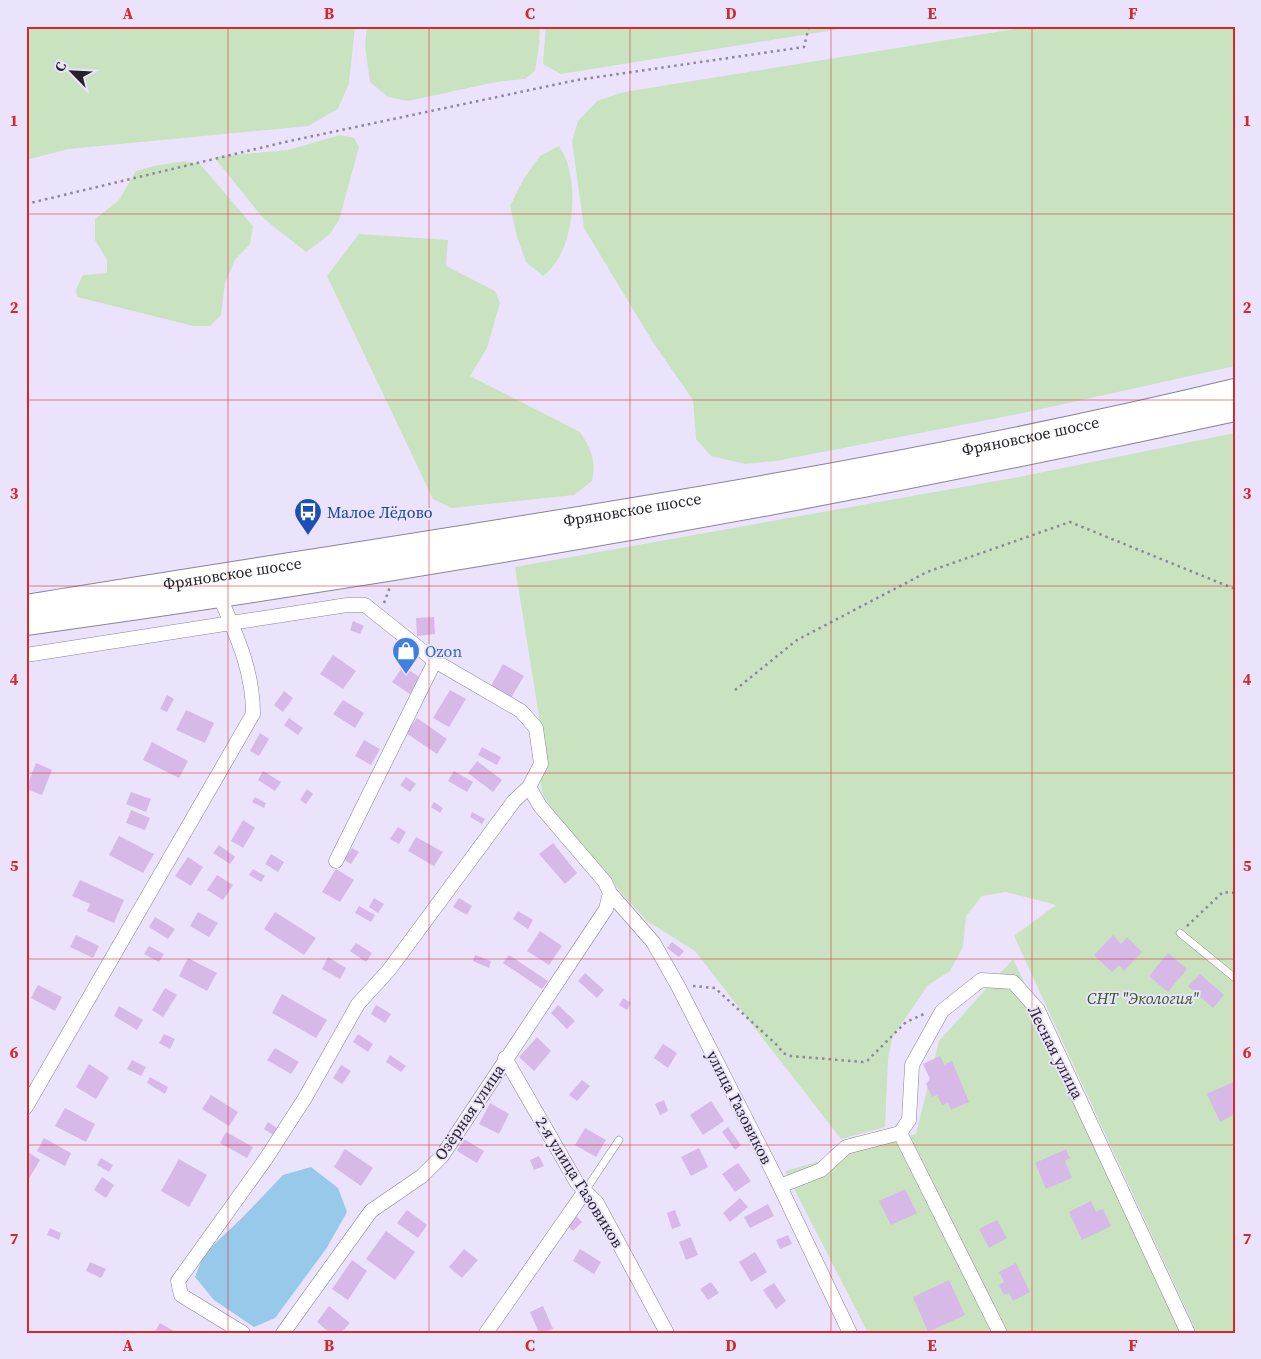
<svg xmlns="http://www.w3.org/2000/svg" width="1261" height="1359" viewBox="0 0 1261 1359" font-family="'Source Serif 4',serif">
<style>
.green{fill:#c9e3c1}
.water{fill:#96c9ea}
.building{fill:#d7b9e7}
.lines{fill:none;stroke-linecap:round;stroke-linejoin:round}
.service-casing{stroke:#898297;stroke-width:8}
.minor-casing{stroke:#898297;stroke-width:15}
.primary-casing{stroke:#898297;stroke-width:24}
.path{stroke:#8d8798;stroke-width:2.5;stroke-dasharray:2.5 4;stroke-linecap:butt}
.service{stroke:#fff;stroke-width:7}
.minor{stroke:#fff;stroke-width:14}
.primary{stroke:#fff;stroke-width:22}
.grid{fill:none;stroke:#d62828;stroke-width:1;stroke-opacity:0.55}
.labels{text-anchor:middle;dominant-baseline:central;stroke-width:4;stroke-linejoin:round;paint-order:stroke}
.street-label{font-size:16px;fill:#25222a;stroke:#ebe3fb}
.transit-label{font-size:16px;fill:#164399;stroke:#ebe3fb;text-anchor:start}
.shop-label{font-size:16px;fill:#366cbe;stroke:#ebe3fb;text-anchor:start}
.park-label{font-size:16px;font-style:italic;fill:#2f591e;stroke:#ebe3fb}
.neatline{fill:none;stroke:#d62828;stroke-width:2}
.grid-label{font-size:16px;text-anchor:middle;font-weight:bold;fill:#d62828}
</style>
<rect width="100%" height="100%" fill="#ebe3fb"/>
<path class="green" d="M26,26H355L349,83L338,109L308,126L68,149L26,160Z
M367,26H540L539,45L535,71L525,79L496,82L408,101L388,97L370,82L365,45Z
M546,26H859L561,74L543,64Z
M1034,26H1235V366L1023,413L776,461L745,464L711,456L696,439L693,400L654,344L584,228L572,141L578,121L597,101L624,92Z
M340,135L354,138L359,147L339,220L330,234L306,252L263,218L214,157L288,150Z
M559,146C581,176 576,253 543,276L526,262L517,237L510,206L524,178L540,156Z
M185,161L200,164L253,226L250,244L235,260L225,283L221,315L210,326H193L77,297L76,290L83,275L107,273V260L95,240V219L119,200L136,171L153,166Z
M359,234L448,240L446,266L495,291L500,303L487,348L470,376L580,432C592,451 596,460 592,481L574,495L451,508L433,499L327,276Z
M1235,433V1333H1197L1014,936L1056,905L1006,892L982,896L966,916L963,947L950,971L928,985L892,1038L888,1059L885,1127L841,1139L695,951L647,921L569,835L543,795L535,753L539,716L515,567L1013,478Z
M1013,959L1192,1333H868L785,1171L916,1134L939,1041Z"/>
<path class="water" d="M311,1167L338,1188L347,1212L326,1249L275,1318L254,1327L214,1300L195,1277L204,1254L243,1217L283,1175Z"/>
<path class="building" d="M434,617L435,634L417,636L416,618Z
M353,621L364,626L360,634L350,630Z
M333,655L356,671L343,689L320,674Z
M503,664L524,676L511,698L491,686Z
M403,666L421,678L410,694L392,682Z
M450,690L466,699L449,727L433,718Z
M284,691L293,698L283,712L274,705Z
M167,695L174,699L167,712L160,709Z
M343,700L364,713L355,728L333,714Z
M186,710L214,723L205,743L176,730Z
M289,718L303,728L298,735L284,725Z
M417,718L447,739L437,754L406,733Z
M260,733L269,739L259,756L250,751Z
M364,740L380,749L371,765L355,756Z
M152,742L188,761L179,778L143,760Z
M482,747L501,757L497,765L478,755Z
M477,761L502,780L493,792L468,773Z
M36,763L52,770L42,795L26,789Z
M263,771L281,782L275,791L258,780Z
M454,771L473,782L467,792L448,781Z
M406,777L416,784L410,792L400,785Z
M307,789L313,794L306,804L300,800Z
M131,792L151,799L146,812L126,804Z
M255,797L266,803L264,808L252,802Z
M434,802L443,808L440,813L431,807Z
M131,810L150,818L145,830L126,823Z
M472,812L485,819L482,824L470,817Z
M243,820L255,828L243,848L231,841Z
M398,827L406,832L399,844L390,839Z
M119,836L154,854L143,873L109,855Z
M416,837L443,852L434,866L408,851Z
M553,843L577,873L565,884L539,854Z
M219,845L235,857L230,864L213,853Z
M352,848L359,852L351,864L344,860Z
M271,854L284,862L278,872L265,864Z
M188,857L203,867L191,886L175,876Z
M253,869L265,876L261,882L249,875Z
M336,869L354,880L340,902L322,892Z
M217,875L233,885L223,900L207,890Z
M80,880L124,900L114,923L87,911L90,904L72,896Z
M374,898L384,904L378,913L369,907Z
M459,898L472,906L467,915L453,907Z
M359,906L375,915L371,922L355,913Z
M518,911L533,920L528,929L513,919Z
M198,912L218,923L209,937L190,926Z
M275,912L316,938L304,955L264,929Z
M155,917L175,929L168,939L149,927Z
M540,931L562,946L549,965L527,951Z
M76,935L99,946L93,958L70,947Z
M1113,935L1121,944L1127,937L1142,952L1124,971L1119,965L1112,972L1094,955Z
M672,942L684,951L679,957L667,948Z
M356,943L372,953L366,962L350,951Z
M149,946L164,954L159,962L144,954Z
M1168,953L1187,969L1168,992L1149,976Z
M475,955L491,961L489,968L473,961Z
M509,955L548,981L542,989L503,963Z
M328,957L346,968L340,979L322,969Z
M188,958L217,973L207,991L179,976Z
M585,973L604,990L597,998L578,981Z
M1200,974L1224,995L1213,1008L1188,986Z
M38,985L62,997L55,1011L31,998Z
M165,988L177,995L163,1017L152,1010Z
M282,994L327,1020L316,1038L272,1013Z
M623,998L631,1003L627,1010L619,1005Z
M376,1005L391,1014L385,1023L371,1014Z
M558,1005L575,1021L567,1029L551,1013Z
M119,1006L143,1020L137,1030L114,1016Z
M164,1034L175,1039L170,1049L159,1043Z
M358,1034L373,1044L368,1052L353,1042Z
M537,1037L551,1051L534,1071L519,1057Z
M663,1044L677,1053L668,1068L654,1058Z
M275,1048L299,1062L291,1074L267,1060Z
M390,1055L406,1066L401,1072L386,1062Z
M940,1056L944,1065L952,1061L969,1102L951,1110L948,1103L942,1105L937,1095L932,1097L926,1084L930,1079L923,1064Z
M132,1060L146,1067L141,1076L127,1069Z
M89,1064L109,1077L96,1099L76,1087Z
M341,1065L351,1071L342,1084L333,1078Z
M150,1077L168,1087L165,1094L147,1083Z
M582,1080L590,1086L577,1101L569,1095Z
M1235,1081V1114L1220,1122L1207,1094Z
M211,1095L238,1112L229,1126L202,1109Z
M664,1100L668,1111L660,1115L655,1104Z
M711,1101L724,1121L703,1135L690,1115Z
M490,1103L509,1114L499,1134L479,1124Z
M65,1108L95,1124L86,1142L55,1126Z
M268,1122L277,1128L273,1135L264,1129Z
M728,1127L741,1145L735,1150L722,1132Z
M585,1128L606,1140L596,1157L575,1145Z
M226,1132L253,1147L247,1158L220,1143Z
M44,1138L71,1153L65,1166L37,1151Z
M464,1139L484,1151L477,1163L457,1151Z
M699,1148L708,1167L691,1176L681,1157Z
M345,1149L373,1168L361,1186L334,1167Z
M1066,1149L1070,1158L1065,1161L1072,1178L1046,1189L1035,1163Z
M28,1152L40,1160L28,1180L26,1154Z
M539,1156L544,1166L534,1170L530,1160Z
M101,1158L113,1165L109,1172L97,1165Z
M179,1159L207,1175L189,1207L161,1191Z
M738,1163L751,1181L735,1192L722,1174Z
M102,1177L114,1185L106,1198L94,1190Z
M905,1189L917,1213L891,1225L879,1201Z
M740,1198L748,1207L730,1222L723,1213Z
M1091,1201L1096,1212L1103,1209L1111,1226L1082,1240L1069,1212Z
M768,1204L774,1216L750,1228L744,1217Z
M407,1210L427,1225L418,1238L397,1223Z
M675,1210L681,1226L672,1229L667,1213Z
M576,1216L582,1222L573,1231L567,1225Z
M997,1220L1007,1238L989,1248L979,1229Z
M50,1228L61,1233L59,1240L47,1235Z
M386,1231L415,1252L395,1280L366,1259Z
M788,1235L792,1244L780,1249L776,1240Z
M691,1237L698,1255L686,1260L679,1242Z
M464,1249L478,1260L462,1278L449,1267Z
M580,1249L601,1262L594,1274L573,1261Z
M755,1252L767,1272L751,1282L739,1262Z
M352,1260L367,1271L348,1300L332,1289Z
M90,1262L106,1269L101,1278L86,1271Z
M1016,1263L1030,1292L1013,1301L1009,1293L1004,1295L999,1285L1004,1282L999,1272Z
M949,1280L965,1315L928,1332L913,1297Z
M711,1282L719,1293L708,1300L700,1289Z
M774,1283L786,1301L776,1309L763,1290Z
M329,1306L350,1323L341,1333H330L317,1322Z
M543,1306L553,1329L539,1333L530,1312Z
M160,1323L177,1333H154Z"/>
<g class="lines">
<defs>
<path id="service" d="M1180,933L1235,978
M585,1191L619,1140"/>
<path id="minor" d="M26,655L347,605H365L435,661L521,711L536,728L541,764L529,787L540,806L605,882L610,893L653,942L678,986L774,1174L850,1333
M336,861L435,661
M505,1058L577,1183L597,1203L667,1333
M26,1107L253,714C253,669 236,635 219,595
M900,1133L1000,1333
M780,1186L821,1170L846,1147L900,1133L909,1120L912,1065L942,1011L981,980L1013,982L1038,1010L1188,1333
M243,1333L181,1295L178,1281L265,1160L305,1098L358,1004L389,970L514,801L529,787
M283,1333L371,1211L422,1176L442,1156L606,909L610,893
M486,1333L585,1191"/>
<g id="primary">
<path id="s1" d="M26,606C430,540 836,486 1235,390"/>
<path d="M26,624C432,568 835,497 1235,410"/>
</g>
</defs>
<use href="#service" class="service-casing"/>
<use href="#minor" class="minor-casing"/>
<use href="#primary" class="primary-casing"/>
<path class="path" d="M26,204L285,142L577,80L804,47L809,26
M384,603L390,587
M735,690L797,640L927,572L1070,522L1235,589
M1187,926L1223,892L1235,893
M693,986L715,988L778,1046L783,1053L791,1056L863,1062L867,1061L906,1022L924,1014"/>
<use href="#service" class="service"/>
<use href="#minor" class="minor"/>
<use href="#primary" class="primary"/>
</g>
<path class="grid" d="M228,26V1333M429,26V1333M630,26V1333M831,26V1333M1032,26V1333M26,214H1235M26,400H1235M26,586H1235M26,773H1235M26,959H1235M26,1145H1235"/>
<defs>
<symbol id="bus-pin" viewBox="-11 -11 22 30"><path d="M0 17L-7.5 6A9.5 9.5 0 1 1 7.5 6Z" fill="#1a4fb4" stroke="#ebe3fb"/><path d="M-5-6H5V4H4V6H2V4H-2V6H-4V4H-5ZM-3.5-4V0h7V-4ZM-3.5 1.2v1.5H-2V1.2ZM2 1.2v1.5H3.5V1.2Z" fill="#fff"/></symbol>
<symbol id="shop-pin" viewBox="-11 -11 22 30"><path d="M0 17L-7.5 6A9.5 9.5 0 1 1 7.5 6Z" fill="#3f7fe0" stroke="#ebe3fb"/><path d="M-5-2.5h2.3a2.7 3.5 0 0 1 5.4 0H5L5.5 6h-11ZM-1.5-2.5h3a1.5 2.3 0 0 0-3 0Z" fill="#fff"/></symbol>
</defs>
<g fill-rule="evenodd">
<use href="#bus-pin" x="292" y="496" width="32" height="43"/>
<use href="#shop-pin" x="390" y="635" width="32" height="43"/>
</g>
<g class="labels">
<g class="street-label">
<text stroke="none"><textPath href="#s1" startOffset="1019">Фряновское шоссе</textPath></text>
<text stroke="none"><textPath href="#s1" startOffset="614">Фряновское шоссе</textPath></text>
<text stroke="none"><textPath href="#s1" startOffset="209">Фряновское шоссе</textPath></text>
<text transform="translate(1056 1052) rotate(63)">Лесная улица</text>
<text transform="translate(740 1107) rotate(63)">улица Газовиков</text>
<text transform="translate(469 1112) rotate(-56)">Озёрная улица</text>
<text transform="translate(580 1182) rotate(58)">2-я улица Газовиков</text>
</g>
<g class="transit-label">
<text x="327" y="512">Малое Лёдово</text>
</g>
<g class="shop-label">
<text x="425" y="651">Ozon</text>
</g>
<g class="park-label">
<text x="1143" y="998">СНТ "Экология"</text>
</g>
</g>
<rect width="1261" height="1359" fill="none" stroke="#ebe3fb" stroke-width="55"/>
<g transform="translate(72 72) rotate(294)" stroke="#ebe3fb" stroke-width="4" paint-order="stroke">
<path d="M0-4L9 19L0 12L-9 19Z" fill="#25222a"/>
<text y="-8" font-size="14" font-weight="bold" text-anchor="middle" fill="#25222a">С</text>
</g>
<rect x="28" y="28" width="1206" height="1304" class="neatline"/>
<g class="grid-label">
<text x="128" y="19">A</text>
<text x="329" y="19">B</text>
<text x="530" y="19">C</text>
<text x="731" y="19">D</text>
<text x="932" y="19">E</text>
<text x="1133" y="19">F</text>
<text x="14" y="126">1</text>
<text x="1247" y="126">1</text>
<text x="14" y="313">2</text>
<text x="1247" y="313">2</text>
<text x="14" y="499">3</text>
<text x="1247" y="499">3</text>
<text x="14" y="685">4</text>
<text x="1247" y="685">4</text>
<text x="14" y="871">5</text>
<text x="1247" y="871">5</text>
<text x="14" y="1058">6</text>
<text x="1247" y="1058">6</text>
<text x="14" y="1244">7</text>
<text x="1247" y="1244">7</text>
<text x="128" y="1351">A</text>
<text x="329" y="1351">B</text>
<text x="530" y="1351">C</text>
<text x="731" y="1351">D</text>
<text x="932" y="1351">E</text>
<text x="1133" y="1351">F</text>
</g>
</svg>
